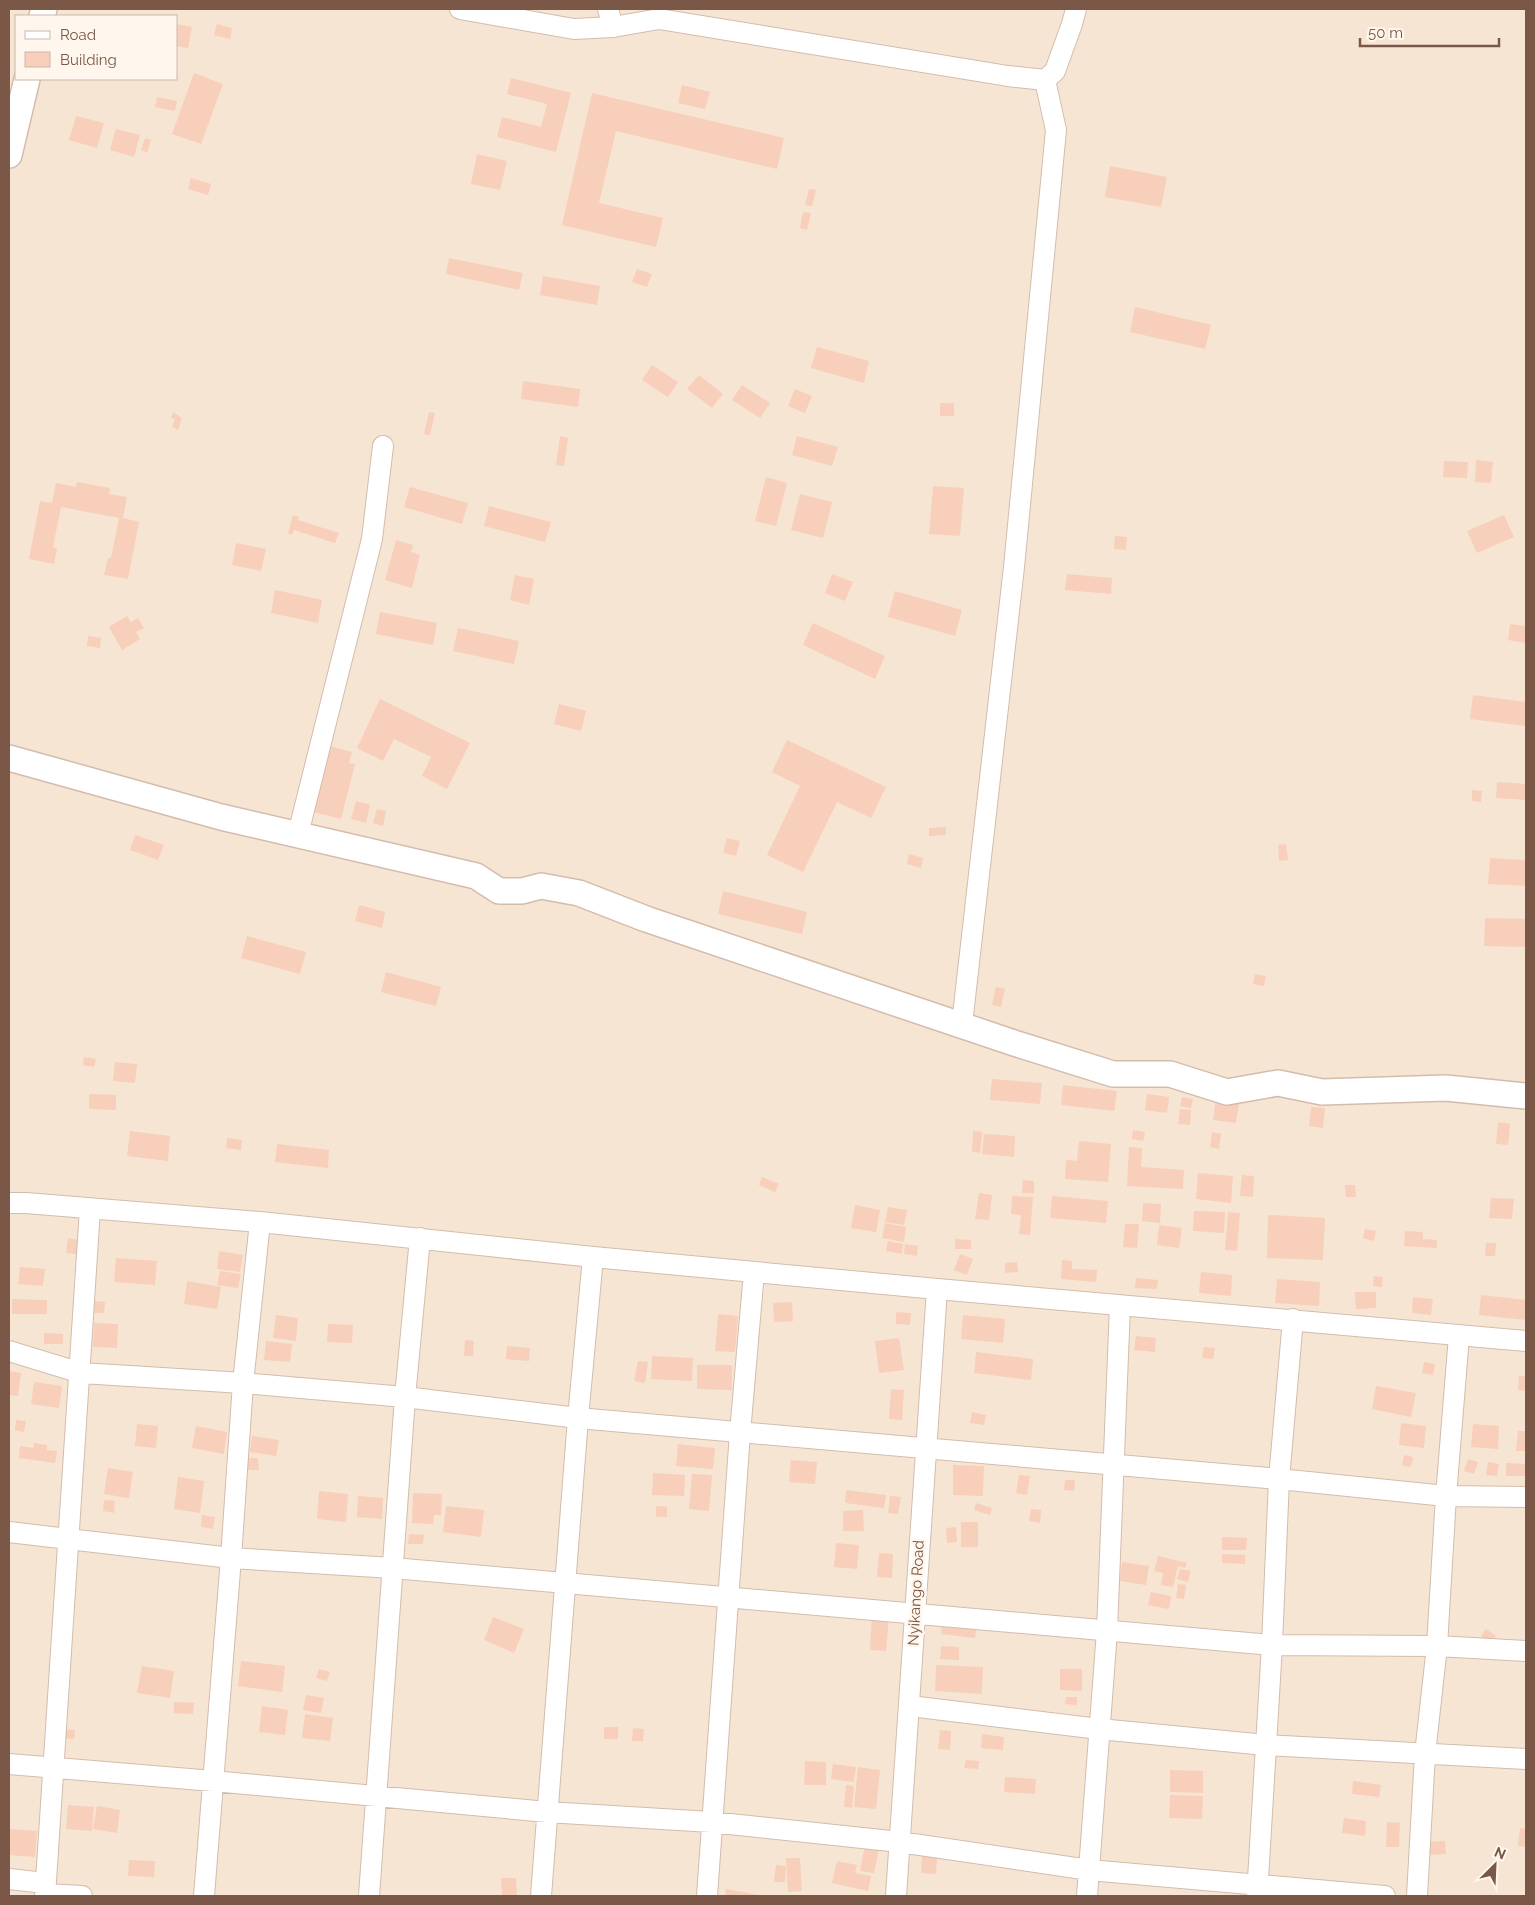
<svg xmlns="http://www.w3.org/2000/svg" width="1535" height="1905" viewBox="0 0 1535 1905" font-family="Raleway,sans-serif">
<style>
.residential{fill:#f7e5d3;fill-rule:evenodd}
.building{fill:#f7cfba}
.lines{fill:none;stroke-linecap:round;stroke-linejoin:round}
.minor-casing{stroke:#d4bcac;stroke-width:22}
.tertiary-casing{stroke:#d4bcac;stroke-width:28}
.minor{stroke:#fff;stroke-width:20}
.tertiary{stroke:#fff;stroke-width:25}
.labels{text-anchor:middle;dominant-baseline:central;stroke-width:5;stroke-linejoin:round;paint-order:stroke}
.street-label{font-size:15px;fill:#7a5747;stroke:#fff7ed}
</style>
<rect width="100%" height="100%" fill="#fef3e5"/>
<path class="residential" d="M9,9H1526V1896H9ZM16,16H176V79H16Z"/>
<path class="building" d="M176,24L192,27L188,48L176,46Z
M217,24L232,28L230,39L214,35Z
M194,73L223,84L201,144L172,134Z
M511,78L571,93L556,152L497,137L502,117L541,127L547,104L507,94Z
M682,85L710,92L705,109L678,103Z
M592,93L784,138L777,169L616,131L599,203L663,218L656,247L562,225Z
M157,97L177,101L175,111L155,107Z
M76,116L104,123L97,148L69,140Z
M116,129L140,135L134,157L110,150Z
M145,138L151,140L147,153L141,150Z
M477,154L507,161L500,190L471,184Z
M1110,166L1167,177L1161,207L1105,197Z
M191,178L211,184L208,195L188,189Z
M809,189L816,190L812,206L805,205Z
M803,212L811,213L807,230L800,228Z
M449,258L523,273L519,290L446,274Z
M637,269L652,274L647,287L632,282Z
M543,276L600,286L597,305L540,295Z
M1135,307L1211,325L1205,349L1130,332Z
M817,347L869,361L864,383L811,368Z
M652,365L678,382L668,397L642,380Z
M699,375L723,394L712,408L687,389Z
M523,381L580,389L578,407L521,399Z
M742,385L770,403L760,418L732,400Z
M795,389L812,396L805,413L788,406Z
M940,403H954V416H940Z
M173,412L182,418L178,430L172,427L175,419L171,418Z
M429,412L435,413L430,435L424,434Z
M560,436L568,438L564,466L556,465Z
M797,436L838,447L832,466L792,455Z
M1476,460L1493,462L1491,483L1475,482Z
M1444,461L1468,462L1467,478L1443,477Z
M766,477L787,483L776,526L755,521Z
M77,482L110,488L109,494L127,497L123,518L139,522L128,579L104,575L108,558H111L119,518L61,507L53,547L57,548L54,564L29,559L40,501L52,503L56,483L76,487Z
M933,486L964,488L960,536L929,534Z
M410,487L468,503L462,524L404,507Z
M800,494L832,502L823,538L791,530Z
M489,506L551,522L545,542L484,526Z
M293,515L299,517L298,520L339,533L335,543L294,530L292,535L288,533Z
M1504,515L1514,537L1477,553L1467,531Z
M1115,536L1127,537L1126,550L1114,549Z
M396,540L413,545L411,552L420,555L412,588L385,580Z
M236,543L266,549L261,571L232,565Z
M832,574L853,582L845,601L825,593Z
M1067,574L1112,578L1111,594L1065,590Z
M515,575L534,579L529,605L510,600Z
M275,590L322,600L318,623L271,613Z
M895,591L962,610L955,636L888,617Z
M380,612L437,623L433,645L376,634Z
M127,616L131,622L138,618L144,628L136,632L140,639L122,650L109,627Z
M813,623L885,656L875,679L803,645Z
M1510,624L1526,626V643L1508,640Z
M458,628L519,641L514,664L453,651Z
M88,636L101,638L100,648L87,646Z
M1473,695L1526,702L1525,726L1470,719Z
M380,699L470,743L447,789L422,776L431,757L394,739L383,761L357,748Z
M559,704L586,711L581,731L554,724Z
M787,740L886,787L871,818L837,802L803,872L767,855L800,786L772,772Z
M330,746L352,752L349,763L355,764L341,819L314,812Z
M1497,782L1526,784V800L1496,798Z
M1472,790L1482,791L1481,802L1472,801Z
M356,801L370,805L366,823L351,819Z
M377,809L386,811L383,826L373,823Z
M946,827V835L929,836V828Z
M135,835L164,845L158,860L130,850Z
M727,838L740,841L736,856L723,853Z
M1286,844L1288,860L1279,861L1278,845Z
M909,854L923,858L921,868L907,864Z
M1490,858L1526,860V886L1488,884Z
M723,891L807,912L802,934L718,914Z
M359,905L385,912L382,928L355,921Z
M1485,918L1526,919V947L1484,946Z
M247,936L306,952L300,974L241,958Z
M386,972L441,987L436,1006L381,992Z
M1255,974L1266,976L1264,986L1253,984Z
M996,987L1005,989L1001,1007L992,1005Z
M84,1057L96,1059L94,1067L83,1065Z
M115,1062L137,1064L135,1083L113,1081Z
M992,1079L1042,1083L1040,1104L990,1100Z
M1063,1085L1117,1091L1114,1111L1061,1105Z
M89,1094L116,1095V1110L89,1109Z
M1147,1094L1169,1097L1167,1113L1145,1110Z
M1182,1097L1193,1099L1191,1108L1180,1106Z
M1216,1099L1239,1103L1236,1123L1213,1120Z
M1311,1107L1325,1108L1323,1128L1309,1126Z
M1180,1109L1191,1110L1190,1125L1178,1124Z
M1498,1122L1510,1124L1508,1145L1496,1144Z
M1133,1130L1145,1132L1143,1141L1132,1139Z
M130,1131L170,1136L168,1161L127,1156Z
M973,1131L982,1132L980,1153L972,1152Z
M1212,1132L1221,1134L1219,1149L1210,1147Z
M984,1134L1015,1136L1014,1157L982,1154Z
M227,1138L242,1140L241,1150L226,1148Z
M1079,1141L1111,1144L1108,1182L1065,1179L1066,1160L1077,1161Z
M277,1144L329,1150L328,1168L275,1162Z
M1129,1147L1142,1148L1141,1167L1184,1170L1183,1189L1127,1186Z
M1198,1173L1233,1176L1231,1203L1196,1199Z
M1242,1175L1254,1176L1253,1197L1240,1196Z
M762,1177L779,1184L775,1192L759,1185Z
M1023,1180L1034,1181V1193H1022Z
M1345,1185H1355L1356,1197H1346Z
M979,1193L992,1195L989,1220L975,1219Z
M1012,1196L1033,1197L1030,1235L1019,1234L1021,1215L1011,1214Z
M1052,1196L1108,1201L1106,1223L1050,1218Z
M1491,1198L1514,1199L1512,1219L1489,1218Z
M1143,1203L1161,1204L1160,1223L1142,1221Z
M855,1205L880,1210L876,1232L851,1228Z
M888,1207L907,1210L904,1225L885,1222Z
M1194,1211L1225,1212L1224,1233L1193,1231Z
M1228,1212L1240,1213L1237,1251L1225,1250Z
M1268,1215L1325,1218L1323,1260L1267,1258Z
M885,1223L906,1227L904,1242L882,1238Z
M1125,1224H1139L1137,1248L1123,1247Z
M1159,1225L1182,1228L1179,1248L1157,1245Z
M1365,1229L1376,1231L1374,1241L1363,1238Z
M1405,1231L1423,1232V1239L1437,1240V1248L1404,1246Z
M68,1238L84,1241L82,1255L66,1253Z
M955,1239L971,1240V1249H955Z
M888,1241L903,1244L902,1254L886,1251Z
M1486,1243H1496L1495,1256H1485Z
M905,1244L918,1246L917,1256L904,1254Z
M219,1251L243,1255L240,1272L217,1269Z
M960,1254L973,1259L967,1275L954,1270Z
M116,1258L157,1261L155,1285L114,1282Z
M1062,1260L1072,1261V1269L1097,1270L1096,1282L1061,1279Z
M1017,1262L1018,1272L1005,1273V1263Z
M20,1267L45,1269L43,1286L18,1284Z
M220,1271L241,1274L238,1288L217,1285Z
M1201,1272L1232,1275L1231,1296L1199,1293Z
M1374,1276L1383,1277L1382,1287L1373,1286Z
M1136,1278L1158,1280L1157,1289L1135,1288Z
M1277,1279L1320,1282L1319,1306L1275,1303Z
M187,1281L221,1287L217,1309L184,1304Z
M1355,1292H1376V1308L1356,1309Z
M1481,1295L1526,1300V1320L1479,1315Z
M1413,1297L1433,1299L1431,1315L1412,1313Z
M12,1299L47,1300V1314H12Z
M94,1301L105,1302L104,1313H94Z
M792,1302L793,1321L774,1322L773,1303Z
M896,1312L911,1313L910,1325L896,1324Z
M718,1314L738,1316L735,1352L715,1351Z
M276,1315L298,1318L296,1341L273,1338Z
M963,1315L1005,1319L1003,1343L961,1339Z
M94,1323L118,1324L117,1348L93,1347Z
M328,1324L353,1325L352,1343L327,1342Z
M44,1333L63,1334V1344H44Z
M1136,1336L1156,1338L1155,1352L1134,1350Z
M899,1338L904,1370L879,1373L875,1341Z
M465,1340L474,1341L473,1356H464Z
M266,1341L292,1344L290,1362L264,1360Z
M507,1346L530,1348L529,1361L506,1359Z
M1204,1347L1215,1348L1213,1359L1202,1358Z
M976,1352L1033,1359L1031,1380L974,1373Z
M652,1356L693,1358L692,1381L651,1379Z
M638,1361L648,1362L645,1383L634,1381Z
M1424,1362L1435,1364L1433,1375L1422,1373Z
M697,1365H732V1390L697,1389Z
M9,1371L21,1373L18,1396L9,1395Z
M1519,1376H1526V1391L1518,1390Z
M34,1382L62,1386L59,1408L31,1404Z
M1376,1386L1416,1393L1411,1417L1372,1409Z
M891,1389L904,1390L902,1420L889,1419Z
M972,1412L986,1415L984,1425L970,1423Z
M16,1420L26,1421L24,1432L15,1430Z
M1401,1423L1426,1426L1424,1448L1399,1445Z
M137,1424L158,1426L156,1448L135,1446Z
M1473,1424L1499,1426L1498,1449L1471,1447Z
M196,1426L227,1432L224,1454L192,1448Z
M1518,1431H1526V1451H1516Z
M252,1436L279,1440L276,1456L250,1452Z
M34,1443L47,1445V1450L57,1451L55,1463L19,1458L20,1446L33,1448Z
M678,1444L715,1448L713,1469L676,1466Z
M1404,1455L1413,1457L1411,1467L1402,1465Z
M246,1458H258L259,1470H246Z
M1468,1459L1478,1462L1474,1474L1464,1471Z
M791,1460L817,1462L815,1484L789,1482Z
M1488,1462L1499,1464L1497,1476L1486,1475Z
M1506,1463L1526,1464V1476H1506Z
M953,1465L984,1466L983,1496L953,1495Z
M108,1468L133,1472L129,1498L104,1494Z
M653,1473L685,1475L684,1496L652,1495Z
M692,1474L712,1475L709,1511L689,1509Z
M1019,1475L1030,1476L1027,1495L1016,1493Z
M178,1477L204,1481L200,1513L174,1509Z
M1065,1480H1075L1074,1491L1064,1490Z
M846,1490L886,1495L884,1508L845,1503Z
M319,1491L348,1494L346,1522L317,1519Z
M413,1493L442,1494L441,1515H434L433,1524L412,1523Z
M358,1496L383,1498L382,1519L357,1517Z
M890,1496L901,1497L898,1514L888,1513Z
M104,1500L115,1501L114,1513L103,1511Z
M976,1503L992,1508L990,1515L974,1510Z
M446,1506L484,1510L481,1537L443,1532Z
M656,1506L667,1507V1517H656Z
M1031,1509L1041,1510L1040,1523L1029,1521Z
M863,1510L864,1531H843V1511Z
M202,1515L215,1517L213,1529L201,1527Z
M961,1522H978V1547H961Z
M956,1527L957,1542L947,1543L946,1528Z
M409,1534L424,1535L423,1544H408Z
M1222,1537L1247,1538L1246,1550H1222Z
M836,1543L859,1545L857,1569L834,1567Z
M879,1553L893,1554L892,1578L877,1577Z
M1222,1554L1245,1555V1564L1222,1563Z
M1158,1556L1187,1563L1185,1568L1178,1566L1173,1587L1161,1585L1163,1573L1154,1571Z
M1122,1562L1149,1566L1146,1585L1120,1581Z
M1180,1569L1191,1571L1188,1582L1177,1579Z
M1178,1584L1186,1585L1184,1599L1176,1598Z
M1151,1592L1171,1596L1169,1609L1148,1605Z
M872,1614L889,1615L886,1651L870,1650Z
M493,1617L524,1629L514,1653L484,1640Z
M942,1621L977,1624L975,1638L941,1634Z
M1486,1629L1496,1636L1491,1643L1481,1636Z
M941,1646L959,1647V1660L940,1659Z
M241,1661L285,1666L282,1692L238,1686Z
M936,1665L983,1667L982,1694L935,1691Z
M142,1666L174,1671L170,1698L137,1693Z
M319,1669L330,1672L327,1681L316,1678Z
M1060,1669H1082V1691L1060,1690Z
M306,1695L324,1698L321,1713L303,1710Z
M1066,1697H1077V1705L1065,1704Z
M174,1702L194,1703L193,1714L174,1713Z
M262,1706L288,1710L285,1735L259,1732Z
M305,1714L333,1718L330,1741L302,1738Z
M604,1727H618V1739H604Z
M633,1728L644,1729L643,1741H632Z
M62,1729L75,1730L74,1739L61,1738Z
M940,1730L951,1731L950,1750L938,1749Z
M982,1734L1004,1737L1003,1750L981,1748Z
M966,1760L979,1761L978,1769L964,1768Z
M805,1761L826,1762V1785H804Z
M833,1764L856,1767L854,1782L831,1779Z
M858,1767L880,1770L876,1809L854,1807Z
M1170,1770L1203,1771V1793L1170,1792Z
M1005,1777L1036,1779L1035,1794L1004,1792Z
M1353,1781L1381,1785L1379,1797L1352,1794Z
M846,1785L854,1786L852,1808L844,1807Z
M1170,1795L1203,1796L1202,1819L1169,1818Z
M68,1805L94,1807L92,1831L66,1829Z
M97,1806L120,1810L117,1833L93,1829Z
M1344,1818L1366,1821L1365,1836L1342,1833Z
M1387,1822L1400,1823L1399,1847H1386Z
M1520,1828L1526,1829V1847L1518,1846Z
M9,1829L37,1831L35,1857L9,1855Z
M1445,1841L1446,1854L1428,1855V1842Z
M865,1845L879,1848L874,1873L860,1871Z
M922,1855L937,1856L936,1874L921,1873Z
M786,1858H800L802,1891L788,1892Z
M129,1860L155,1861L154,1877L128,1876Z
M837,1861L857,1865L855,1873L871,1876L868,1891L832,1883Z
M776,1865L786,1866L785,1882H774Z
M501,1878H516L517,1896H502Z
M726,1889L758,1895V1896H725Z"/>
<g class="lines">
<defs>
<path id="minor" d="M460,9L574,29L613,27L659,19L1008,76L1045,80L1055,71L1072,24L1076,9
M608,9L613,27
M298,834L372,539L383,446
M962,1024L1014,567L1056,130L1045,80
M9,1203H26L260,1222L593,1257L937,1289L1526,1341
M9,1351L81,1373L243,1383L405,1397L578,1418L1279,1479L1446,1496L1526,1497
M9,1532L231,1558L393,1568L1272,1645L1437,1646L1526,1651
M910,1706L1099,1729L1266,1745L1526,1759
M9,1764L213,1781L547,1812L711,1822L900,1842L1089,1870L1385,1896
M9,1879L45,1883
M45,1894L82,1896
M45,1896L90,1209
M204,1896L231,1558L243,1383L260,1222
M369,1896L405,1397L420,1238
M541,1896L578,1418L593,1257
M707,1896L740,1433L754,1272
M896,1896L937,1289
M1087,1896L1107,1631L1120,1305
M1257,1896L1272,1645L1279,1479L1293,1319
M1417,1896L1425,1754L1437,1646L1446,1496L1459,1336"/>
<path id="tertiary" d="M42,16L44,9
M9,155L27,79
M9,758L221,817L476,876L499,891H522L541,886L579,893L646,919L1014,1043L1113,1074H1170L1227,1092L1278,1083L1322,1092L1446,1088L1526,1096"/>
</defs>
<use href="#minor" class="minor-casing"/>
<use href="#tertiary" class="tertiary-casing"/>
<use href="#minor" class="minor"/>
<use href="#tertiary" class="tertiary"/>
</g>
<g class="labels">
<g class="street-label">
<text transform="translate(916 1593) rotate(-87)">Nyikango Road</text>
</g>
</g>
<rect width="1535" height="1905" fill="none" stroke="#7a5747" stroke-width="20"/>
<rect x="15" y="15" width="162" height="65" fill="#fff7ed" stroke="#cab7ab"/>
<rect x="25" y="31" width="25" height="8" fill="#ffffff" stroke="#cab7ab"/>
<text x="60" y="40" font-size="15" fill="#7a5747">Road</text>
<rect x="25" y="52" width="25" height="15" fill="#f7cfba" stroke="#cab7ab"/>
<text x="60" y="65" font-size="15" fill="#7a5747">Building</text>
<g transform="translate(1495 1865) rotate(24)" stroke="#fff7ed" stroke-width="4" paint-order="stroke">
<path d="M0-4L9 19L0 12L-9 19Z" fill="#7a5747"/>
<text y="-8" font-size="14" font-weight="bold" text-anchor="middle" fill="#7a5747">N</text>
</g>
<path d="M1360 38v8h139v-8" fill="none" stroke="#7a5747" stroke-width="2.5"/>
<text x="1368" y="38" font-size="15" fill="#7a5747" stroke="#fff7ed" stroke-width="4" paint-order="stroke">50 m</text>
</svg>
